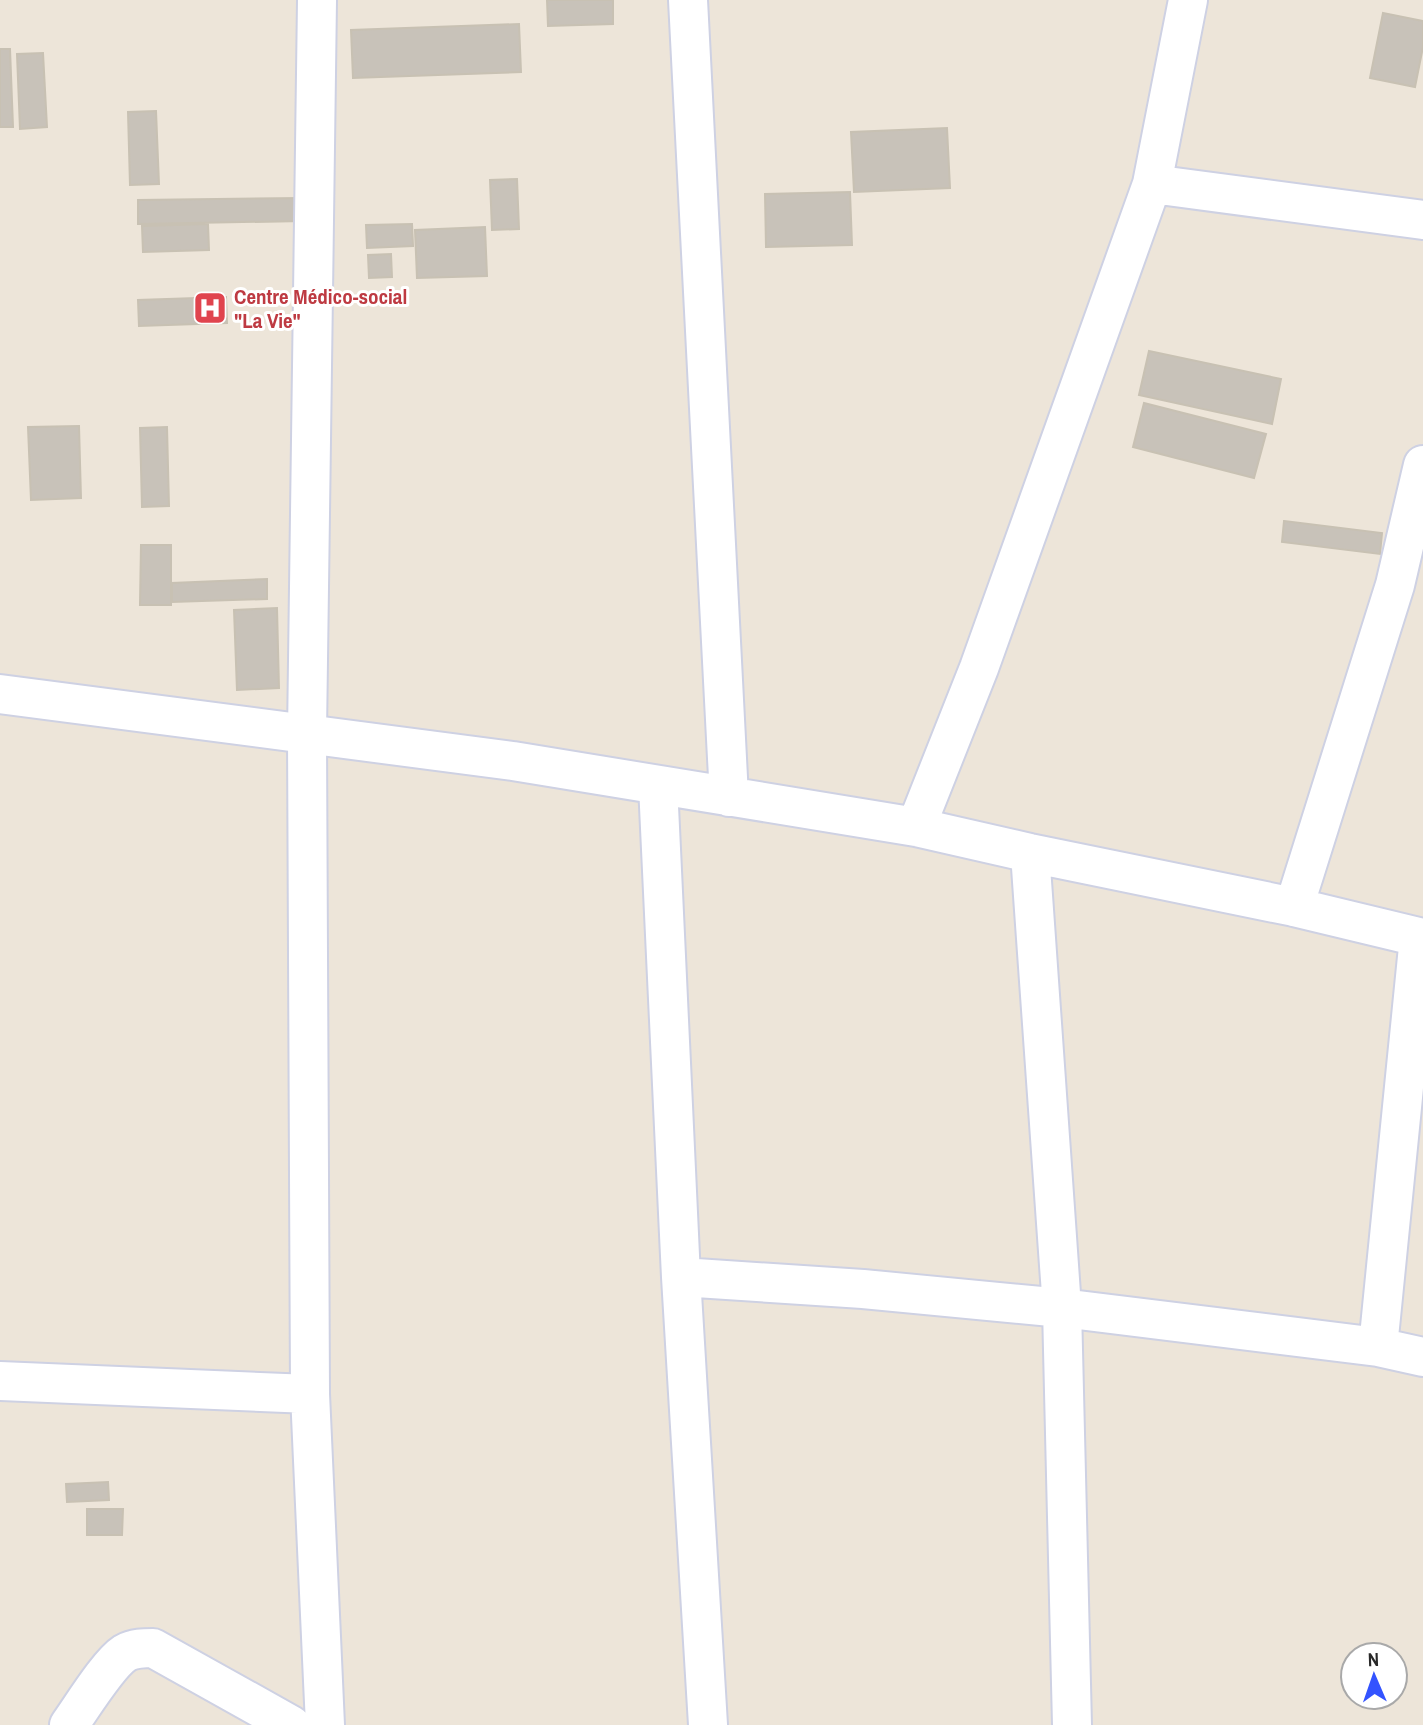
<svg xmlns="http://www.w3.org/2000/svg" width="1423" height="1725" viewBox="0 0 1423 1725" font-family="'Archivo Narrow',sans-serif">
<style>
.building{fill:#c8c2b9;stroke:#c8c1b3;stroke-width:2}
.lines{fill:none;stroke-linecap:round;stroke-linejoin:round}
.minor-casing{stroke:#ced1e3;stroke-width:42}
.minor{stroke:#fff;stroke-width:38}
.labels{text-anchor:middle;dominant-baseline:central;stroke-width:6;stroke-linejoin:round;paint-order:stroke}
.health-label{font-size:21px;font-weight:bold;fill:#be3a42;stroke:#fff;text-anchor:start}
</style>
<rect width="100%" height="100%" fill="#ede5d9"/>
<path class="building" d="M547,0H613V24L548,26Z
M1383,13L1423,21V47L1415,87L1370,78Z
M519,24L521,72L353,78L351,30Z
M0,49H10L13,127H0Z
M43,53L47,127L20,129L17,54Z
M156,111L159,184L130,185L128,112Z
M947,128L950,188L854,192L851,132Z
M517,179L519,229L492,230L490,180Z
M850,192L852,245L766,247L765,194Z
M302,198L303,221L138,224V200Z
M208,224L209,250L143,252L142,226Z
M412,224L413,246L367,248L366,225Z
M485,227L487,276L417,278L415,230Z
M391,254L392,277L369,278L368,255Z
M226,297L227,323L139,326L138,300Z
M1149,351L1281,379L1272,424L1139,395Z
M1144,403L1266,434L1254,478L1133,447Z
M79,426L81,498L31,500L28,427Z
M167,427L169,506L142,507L140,428Z
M1284,521L1382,533L1380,554L1282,542Z
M141,545H171V605H140Z
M267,579V599L172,602V583Z
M277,608L279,688L237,690L234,610Z
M108,1482L109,1500L67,1502L66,1484Z
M87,1509H123L122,1535H87Z"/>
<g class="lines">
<defs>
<path id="minor" d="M317,0L307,734L310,1394L325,1725
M688,0L729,797
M1152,184L1423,220
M0,694L513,761L916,827L1030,853L1294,907L1423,938
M658,785L681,1277L708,1725
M916,827L979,668L1152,184L1188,0
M1030,853L1062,1308L1072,1725
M1294,907L1395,585L1423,465
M681,1277L863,1289L1062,1308L1378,1347L1423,1357
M1378,1347L1419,937
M0,1381L310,1394
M69,1725C82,1707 108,1664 125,1653C134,1648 144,1648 153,1648L291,1725"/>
</defs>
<use href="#minor" class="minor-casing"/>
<use href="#minor" class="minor"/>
</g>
<defs>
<symbol id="hospital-square" viewBox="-11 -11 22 22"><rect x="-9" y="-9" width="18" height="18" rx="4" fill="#e0444e" stroke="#fff"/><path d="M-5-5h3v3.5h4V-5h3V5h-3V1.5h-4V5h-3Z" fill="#fff"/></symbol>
</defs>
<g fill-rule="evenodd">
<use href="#hospital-square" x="191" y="289" width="38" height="38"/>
</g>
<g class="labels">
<g class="health-label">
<text x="234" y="296">Centre Médico-social<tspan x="234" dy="24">"La Vie"</tspan></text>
</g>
</g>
<g transform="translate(1374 1676) rotate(358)"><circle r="33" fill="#ffffff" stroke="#a9a9a9" stroke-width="2"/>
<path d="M0-5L12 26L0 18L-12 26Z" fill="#3353ff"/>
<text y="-10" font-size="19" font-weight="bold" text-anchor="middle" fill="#292929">N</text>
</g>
</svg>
